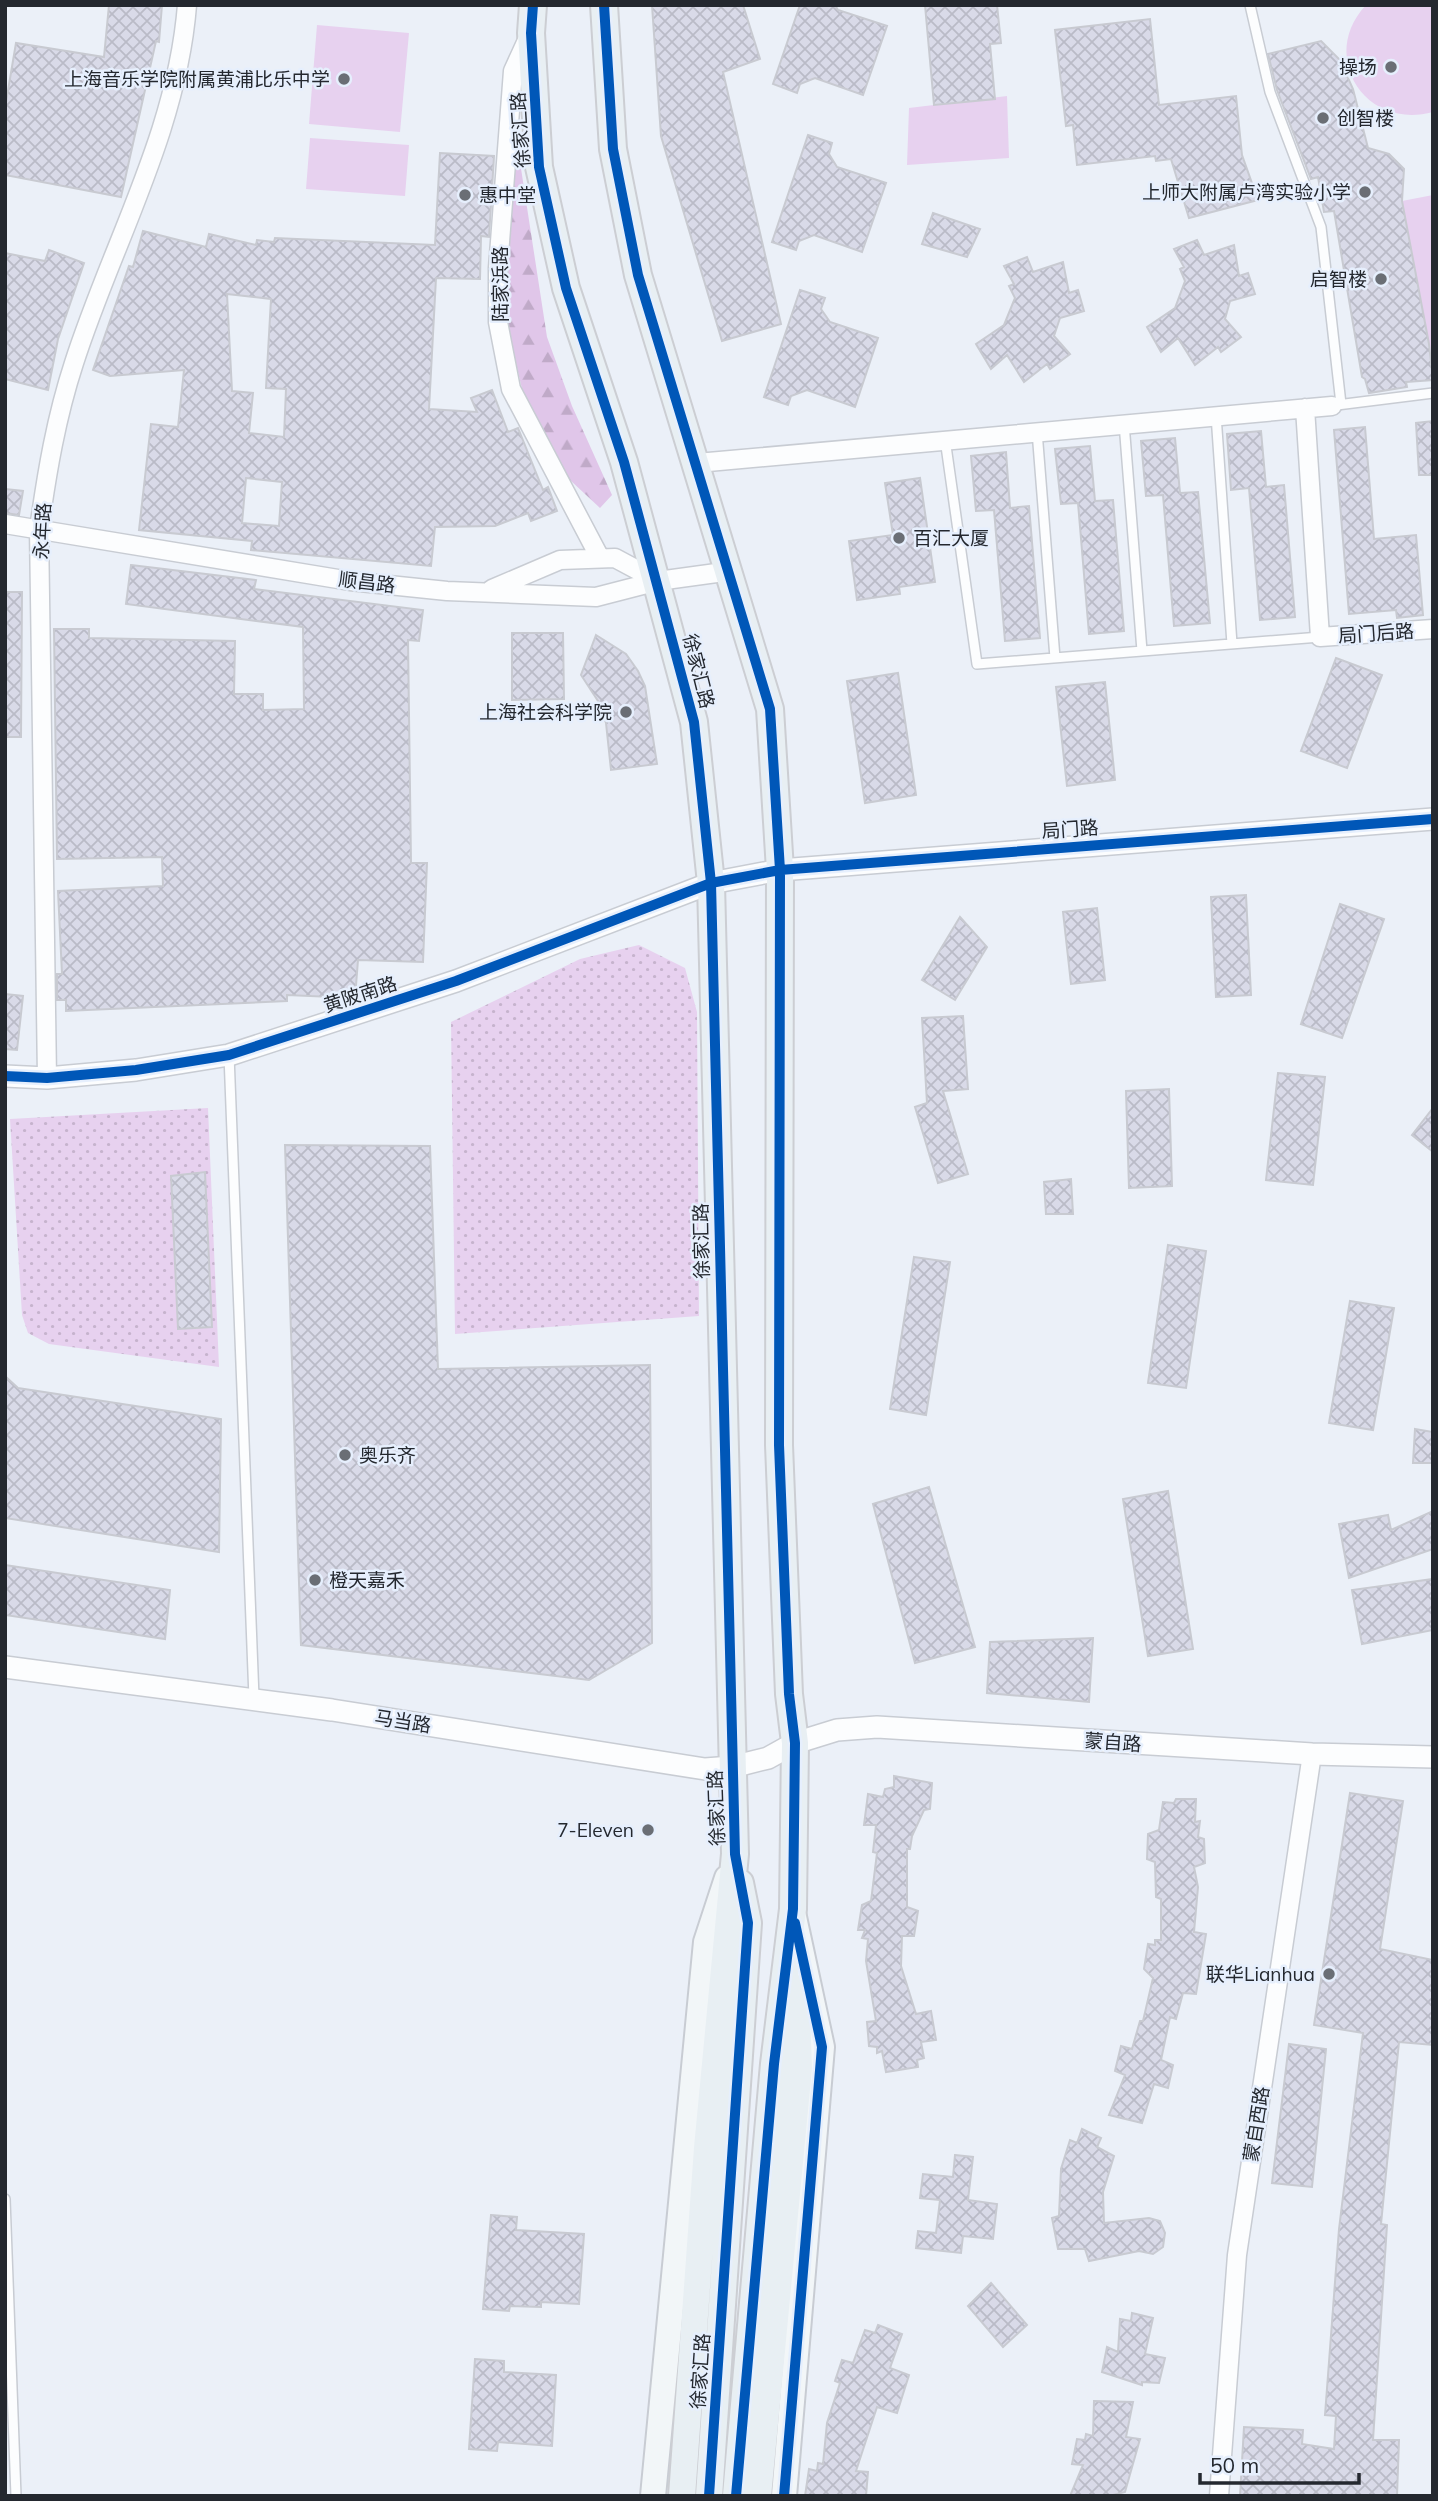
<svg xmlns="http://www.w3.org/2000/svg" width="1438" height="2501" viewBox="0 0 1438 2501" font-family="Mulish,'Noto Sans SC',sans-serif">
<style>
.green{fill:url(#green-dots)}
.forest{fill:url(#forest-firs)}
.pitch{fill:#e7d1ef}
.building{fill:url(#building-cross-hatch);stroke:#c8cad1;stroke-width:2;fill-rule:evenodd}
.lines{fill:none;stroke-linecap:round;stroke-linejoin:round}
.service-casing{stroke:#c8ccd3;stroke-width:12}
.minor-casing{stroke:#c8ccd3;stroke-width:21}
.tertiary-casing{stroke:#c8ccd3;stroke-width:24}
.secondary-casing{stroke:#c8ccd3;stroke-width:28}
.primary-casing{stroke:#ccced3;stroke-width:30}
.service{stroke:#fcfdfe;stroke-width:9}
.minor{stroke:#fcfdfe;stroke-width:18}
.tertiary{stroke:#fcfdfe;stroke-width:21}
.secondary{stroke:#f2f6f8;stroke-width:24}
.primary{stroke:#e8eff3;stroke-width:26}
.cycleway-casing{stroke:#e6effd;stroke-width:15}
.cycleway{stroke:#0057b8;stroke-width:10}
.poi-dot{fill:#6a6e75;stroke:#e6effd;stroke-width:2.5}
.labels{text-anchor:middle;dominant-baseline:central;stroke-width:5;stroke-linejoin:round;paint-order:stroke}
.poi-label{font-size:19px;fill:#24282f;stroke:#e6effd;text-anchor:end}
.street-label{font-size:19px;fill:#24282f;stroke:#e6effd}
</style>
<defs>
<pattern id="green-dots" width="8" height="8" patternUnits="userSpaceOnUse" patternTransform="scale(1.75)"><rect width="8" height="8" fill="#e7d1ef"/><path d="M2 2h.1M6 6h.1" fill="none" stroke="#c6b3cd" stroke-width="1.8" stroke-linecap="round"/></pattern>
<pattern id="forest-firs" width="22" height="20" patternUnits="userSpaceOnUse" patternTransform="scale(1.75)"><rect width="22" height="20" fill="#e0c6e9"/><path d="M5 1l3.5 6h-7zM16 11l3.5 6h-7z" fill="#c0aac8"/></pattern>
<pattern id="building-cross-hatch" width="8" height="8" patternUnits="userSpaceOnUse" patternTransform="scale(1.75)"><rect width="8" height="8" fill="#d9dae8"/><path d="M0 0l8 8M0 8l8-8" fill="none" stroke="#babbc7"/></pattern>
</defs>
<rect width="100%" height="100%" fill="#ebf0f8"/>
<path class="green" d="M639,945L685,968L697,1012L699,1316L455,1334L451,1022L580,959Z
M208,1108L219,1367L49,1344L28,1333L22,1315L10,1119Z"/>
<path class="forest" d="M514,151L520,162L547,337L572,406L612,495L600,508L570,480L522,389L506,320Z"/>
<path class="pitch" d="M1366,5H1433V112C1365,131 1318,56 1366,5Z
M317,25L409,33L400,132L309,124Z
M1007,96L1009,158L907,165L909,108Z
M310,138L409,145L405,196L306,189Z
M1433,195V365L1402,201Z"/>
<path class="building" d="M109,5H162L159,42L156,41L121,197L5,175V108L16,43L104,57Z
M652,5H743L760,59L723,72L781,324L722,341L661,136Z
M800,5H835L838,10L887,26L863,95L815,78L800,84L797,93L773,84Z
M925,5H997L1001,43L990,44L995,99L934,105Z
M1150,19L1159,105L1236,96L1242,155L1258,200L1189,218L1171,159L1156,161L1155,156L1077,165L1073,125L1066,126L1055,30Z
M1321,41L1340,60L1353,89L1368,148L1389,154L1404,169L1402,201L1429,344L1433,380L1406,382L1407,387L1369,393L1365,379L1362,377L1334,211L1324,212L1318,177L1311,179L1277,90L1268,54Z
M808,135L832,143L829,154L837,167L886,183L862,252L814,235L799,241L796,250L772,242Z
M440,153L494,156L489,237L481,236L480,279L436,278L429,409L477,412L471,398L492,390L508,432L518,428L543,490L548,487L557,511L531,521L528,513L495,526L435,527L431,566L251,550L252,541L139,530L151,424L178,427L184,370L110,376L93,370L129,266L133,267L143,231L206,247L209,234L256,245L257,240L274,242L275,238L435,245ZM227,294L271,299L266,388L286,389L284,437L249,433L253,393L232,391ZM246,478L282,482L279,526L242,523Z
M933,213L980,229L967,257L922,244Z
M1197,240L1204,255L1234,245L1239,276L1248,273L1255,294L1230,301L1225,319L1241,337L1221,352L1218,347L1195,365L1178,338L1161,352L1147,327L1175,308L1185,281L1180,269L1184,267L1174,249Z
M49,250L84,263L58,339L48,390L5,379V253L45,261Z
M1027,257L1033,272L1063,262L1069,293L1078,290L1084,311L1060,318L1054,336L1070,354L1050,369L1047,364L1024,382L1007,355L991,369L976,344L1004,325L1015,298L1009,286L1014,284L1004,266Z
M800,290L825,298L821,309L830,322L878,338L855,407L807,390L791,396L788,405L764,397Z
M1433,421V475H1419L1416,423Z
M1365,427L1374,539L1416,535L1423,615L1397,618L1396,610L1349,614L1334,430Z
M1261,431L1266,487L1284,485L1295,617L1260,620L1249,488L1231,490L1227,434Z
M1175,438L1180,493L1198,492L1210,623L1174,626L1163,495L1146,496L1141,441Z
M1090,446L1095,501L1113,500L1124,631L1089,634L1078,503L1061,504L1055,449Z
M1006,452L1010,508L1029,506L1040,638L1005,641L994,510L976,511L971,456Z
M920,478L935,582L899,587L900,594L857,600L849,541L893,535L885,483Z
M5,489L23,491L19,515L5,513Z
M131,565L256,580L254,589L423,610L419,641L408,640L411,863H427L423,962L358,960L355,998L287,995V1001L66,1011V1000H57V974H62L58,891L163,886L162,857L57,859L54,629H89V638L235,641L234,694H263V710L304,709L303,627L126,604Z
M5,592H22L21,737H5Z
M512,633H563L564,699L512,700Z
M596,635L626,654L638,671L645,686L657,764L611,770L606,723L598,701L581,675Z
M1336,658L1382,675L1347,768L1301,751Z
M898,673L916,795L865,803L847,681Z
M1105,682L1115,780L1067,786L1056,687Z
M1246,895L1251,995L1216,997L1211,897Z
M1340,904L1384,919L1342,1038L1301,1024Z
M1097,908L1105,980L1071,984L1063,912Z
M960,917L987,947L955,1000L922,980Z
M5,994L23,996L17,1050L5,1049Z
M963,1016L968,1089L943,1091L968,1174L938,1183L915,1107L927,1103L922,1018Z
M1278,1073L1325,1077L1313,1185L1266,1180Z
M1169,1089L1172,1186L1129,1188L1126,1091Z
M1433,1108V1152L1412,1135Z
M285,1145L430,1146L438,1369L650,1365L652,1643L589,1680L301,1645Z
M205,1172L212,1327L178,1329L171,1176Z
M1071,1179L1073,1214H1046L1044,1182Z
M1168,1245L1206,1251L1186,1388L1148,1383Z
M914,1257L950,1262L926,1415L890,1409Z
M1350,1301L1394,1308L1373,1430L1329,1423Z
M5,1376L18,1388L221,1419L219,1552L5,1518Z
M1415,1429L1433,1432V1463H1413Z
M929,1487L975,1647L915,1663L873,1504Z
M1168,1491L1193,1649L1148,1656L1123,1499Z
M1433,1511V1549L1349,1578L1339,1524L1388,1515L1391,1530Z
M5,1565L170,1590L165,1639L5,1615Z
M1433,1579V1630L1362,1644L1352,1590Z
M1093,1638L1089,1702L987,1693L990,1642Z
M894,1776L932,1783L930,1809L924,1810L912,1836L910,1849H907V1907L918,1911L914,1936H902L901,1966L916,2014L931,2011L936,2040L921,2042L924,2058L917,2060L918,2067L886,2072L882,2051L877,2053V2047L869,2046L867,2022L876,2021L866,1961L868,1939L862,1938L865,1930H858L862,1905L871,1901L877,1853L873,1852L876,1825H864L868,1794L883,1797L885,1789L894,1787Z
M1350,1793L1403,1801L1380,1949L1433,1960V2045L1399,2042L1381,2224L1387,2225L1373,2440H1399L1397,2496H1240L1244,2427L1303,2430L1302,2444L1334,2449L1336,2416L1325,2415L1339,2229L1363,2033L1314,2025Z
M1176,1799H1196L1195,1822L1200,1821L1198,1837L1204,1839L1205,1863L1194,1867L1198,1887L1194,1932L1206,1934L1196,1994L1183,1993L1176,2019L1170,2017L1161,2060L1173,2065L1168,2088L1154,2084L1142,2123L1109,2115L1125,2075L1115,2071L1121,2046L1132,2049L1140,2021H1143L1153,1978L1144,1969L1148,1944L1155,1945V1940H1161V1899L1156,1897L1155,1862L1147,1859L1148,1834L1159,1830L1163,1802L1174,1803Z
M1289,2044L1326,2049L1312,2187L1272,2183Z
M1082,2129L1101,2138L1097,2147L1114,2156L1103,2192L1104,2223L1149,2218L1160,2221L1165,2233L1163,2247L1153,2254L1139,2251L1089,2261L1085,2249H1058L1052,2218L1059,2216L1061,2169L1070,2140L1077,2143Z
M955,2155L973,2157L968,2200L997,2204L993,2239L963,2236L961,2253L916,2248L918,2231L936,2233L940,2200L920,2198L923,2174L953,2177Z
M491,2215L517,2217L516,2230L584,2234L579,2304L541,2302V2307L510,2306L509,2311L483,2309Z
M991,2283L1027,2325L1003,2347L968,2306Z
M1132,2313L1153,2318L1145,2354L1165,2358L1159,2383L1142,2382V2385L1102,2372L1107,2347L1118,2352L1120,2319L1131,2321Z
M878,2325L902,2334L890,2368L909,2375L897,2413L877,2407L856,2471L868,2472L866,2496H805L809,2469L817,2471L818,2463L823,2464L827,2423L840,2383L835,2381L842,2360L853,2363L865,2330L875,2333Z
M475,2359L504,2361V2372L556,2375L552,2446L498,2442L497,2451L469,2449Z
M1094,2401L1133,2402L1126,2437L1140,2439L1125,2492L1109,2496H1070L1083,2465L1072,2464L1077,2439L1085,2440L1086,2434L1093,2436Z"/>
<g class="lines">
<defs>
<path id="service" d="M1250,5L1270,92L1321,227L1341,404
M1337,405L1433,393
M1216,415L1232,644
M1124,423L1142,651
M1037,431L1055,658
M945,439L977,664L1320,637
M229,1055L254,1698
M5,2199L16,2496"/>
<path id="minor" d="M529,36L513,71L498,268V322L511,389L600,558
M1305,408L1320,637L1433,629
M697,463L1332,406
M5,524L350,581L447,591L596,597L658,581L731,571
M492,589L560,560L615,558L658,581
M47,1078L39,529C47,472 56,418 74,363C112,244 177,133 187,5
M1219,2496L1237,2255L1312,1754"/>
<path id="tertiary" d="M5,1076L47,1078L136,1070L229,1055L456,981L711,883L780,870L1433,819
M5,1667L332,1710L705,1769L732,1767L768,1758L795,1743L837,1730L877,1727L1312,1754L1433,1757"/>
<path id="secondary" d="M653,2496L706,1942L727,1878
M784,2496L822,2047L794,1917"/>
<path id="primary" d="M533,5L531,33L539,167L566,288L624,462L694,722L711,883L735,1854L707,2148L682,2496
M604,5L613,149L638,275L770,709L780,870L779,1445L789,1694L795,1743L793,1909L774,2064L736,2496
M709,2496L748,1923L740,1883
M758,2496L799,2068L796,1988"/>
</defs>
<use href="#service" class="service-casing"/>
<use href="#minor" class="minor-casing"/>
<use href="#tertiary" class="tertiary-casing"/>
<use href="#secondary" class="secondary-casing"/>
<use href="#primary" class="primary-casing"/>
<use href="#service" class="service"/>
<use href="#minor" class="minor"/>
<use href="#tertiary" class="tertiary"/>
<use href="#secondary" class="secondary"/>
<use href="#primary" class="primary"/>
<defs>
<path id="cycleway" d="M533,5L531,33L539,167L566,288L624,462L694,722L711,883L735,1854L748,1923L709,2496
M604,5L613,149L638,275L770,709L780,870L779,1445L789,1694L795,1743L793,1909L774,2064L736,2496
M5,1076L47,1078L136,1070L229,1055L456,981L711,883L780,870L1433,819
M784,2496L822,2047L795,1923"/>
</defs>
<use href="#cycleway" class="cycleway-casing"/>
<use href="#cycleway" class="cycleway"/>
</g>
<g class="poi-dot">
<circle cx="1391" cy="67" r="7"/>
<circle cx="344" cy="79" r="7"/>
<circle cx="1323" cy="118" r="7"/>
<circle cx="1365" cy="192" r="7"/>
<circle cx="465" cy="195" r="7"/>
<circle cx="1381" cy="279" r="7"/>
<circle cx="899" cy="538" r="7"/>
<circle cx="626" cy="712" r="7"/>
<circle cx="345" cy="1455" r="7"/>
<circle cx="315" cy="1580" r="7"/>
<circle cx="648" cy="1830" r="7"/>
<circle cx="1329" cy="1974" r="7"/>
</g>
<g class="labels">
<g class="poi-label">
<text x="1377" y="67">操场</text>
<text x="330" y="79">上海音乐学院附属黄浦比乐中学</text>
<text x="1337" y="118" text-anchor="start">创智楼</text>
<text x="1351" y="192">上师大附属卢湾实验小学</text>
<text x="479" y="195" text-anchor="start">惠中堂</text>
<text x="1367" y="279">启智楼</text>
<text x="913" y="538" text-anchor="start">百汇大厦</text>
<text x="612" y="712">上海社会科学院</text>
<text x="359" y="1455" text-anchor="start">奥乐齐</text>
<text x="329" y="1580" text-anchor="start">橙天嘉禾</text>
<text x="634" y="1830">7-Eleven</text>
<text x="1315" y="1974">联华Lianhua</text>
</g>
<g class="street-label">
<text transform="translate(520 130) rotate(-94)">徐家汇路</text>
<text transform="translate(500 284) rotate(-90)">陆家浜路</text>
<text transform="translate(42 531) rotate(-87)">永年路</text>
<text transform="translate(367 582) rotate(7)">顺昌路</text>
<text transform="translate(1376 633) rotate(-4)">局门后路</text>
<text transform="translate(699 671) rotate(76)">徐家汇路</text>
<text transform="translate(1070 829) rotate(-4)">局门路</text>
<text transform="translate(360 994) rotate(-18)">黄陂南路</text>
<text transform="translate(701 1241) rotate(-91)">徐家汇路</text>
<text transform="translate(403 1721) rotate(9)">马当路</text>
<text transform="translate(1113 1742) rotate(4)">蒙自路</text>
<text transform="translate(716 1808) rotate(-92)">徐家汇路</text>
<text transform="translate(1256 2124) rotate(-81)">蒙自西路</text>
<text transform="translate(700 2371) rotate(-86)">徐家汇路</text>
</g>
</g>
<rect width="1438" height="2501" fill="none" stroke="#24282f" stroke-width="14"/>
<path d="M1200 2473v10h159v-10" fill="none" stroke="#24282f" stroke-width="3.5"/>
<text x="1210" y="2473" font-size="21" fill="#24282f" stroke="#e6effd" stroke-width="5" paint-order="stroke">50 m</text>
</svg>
